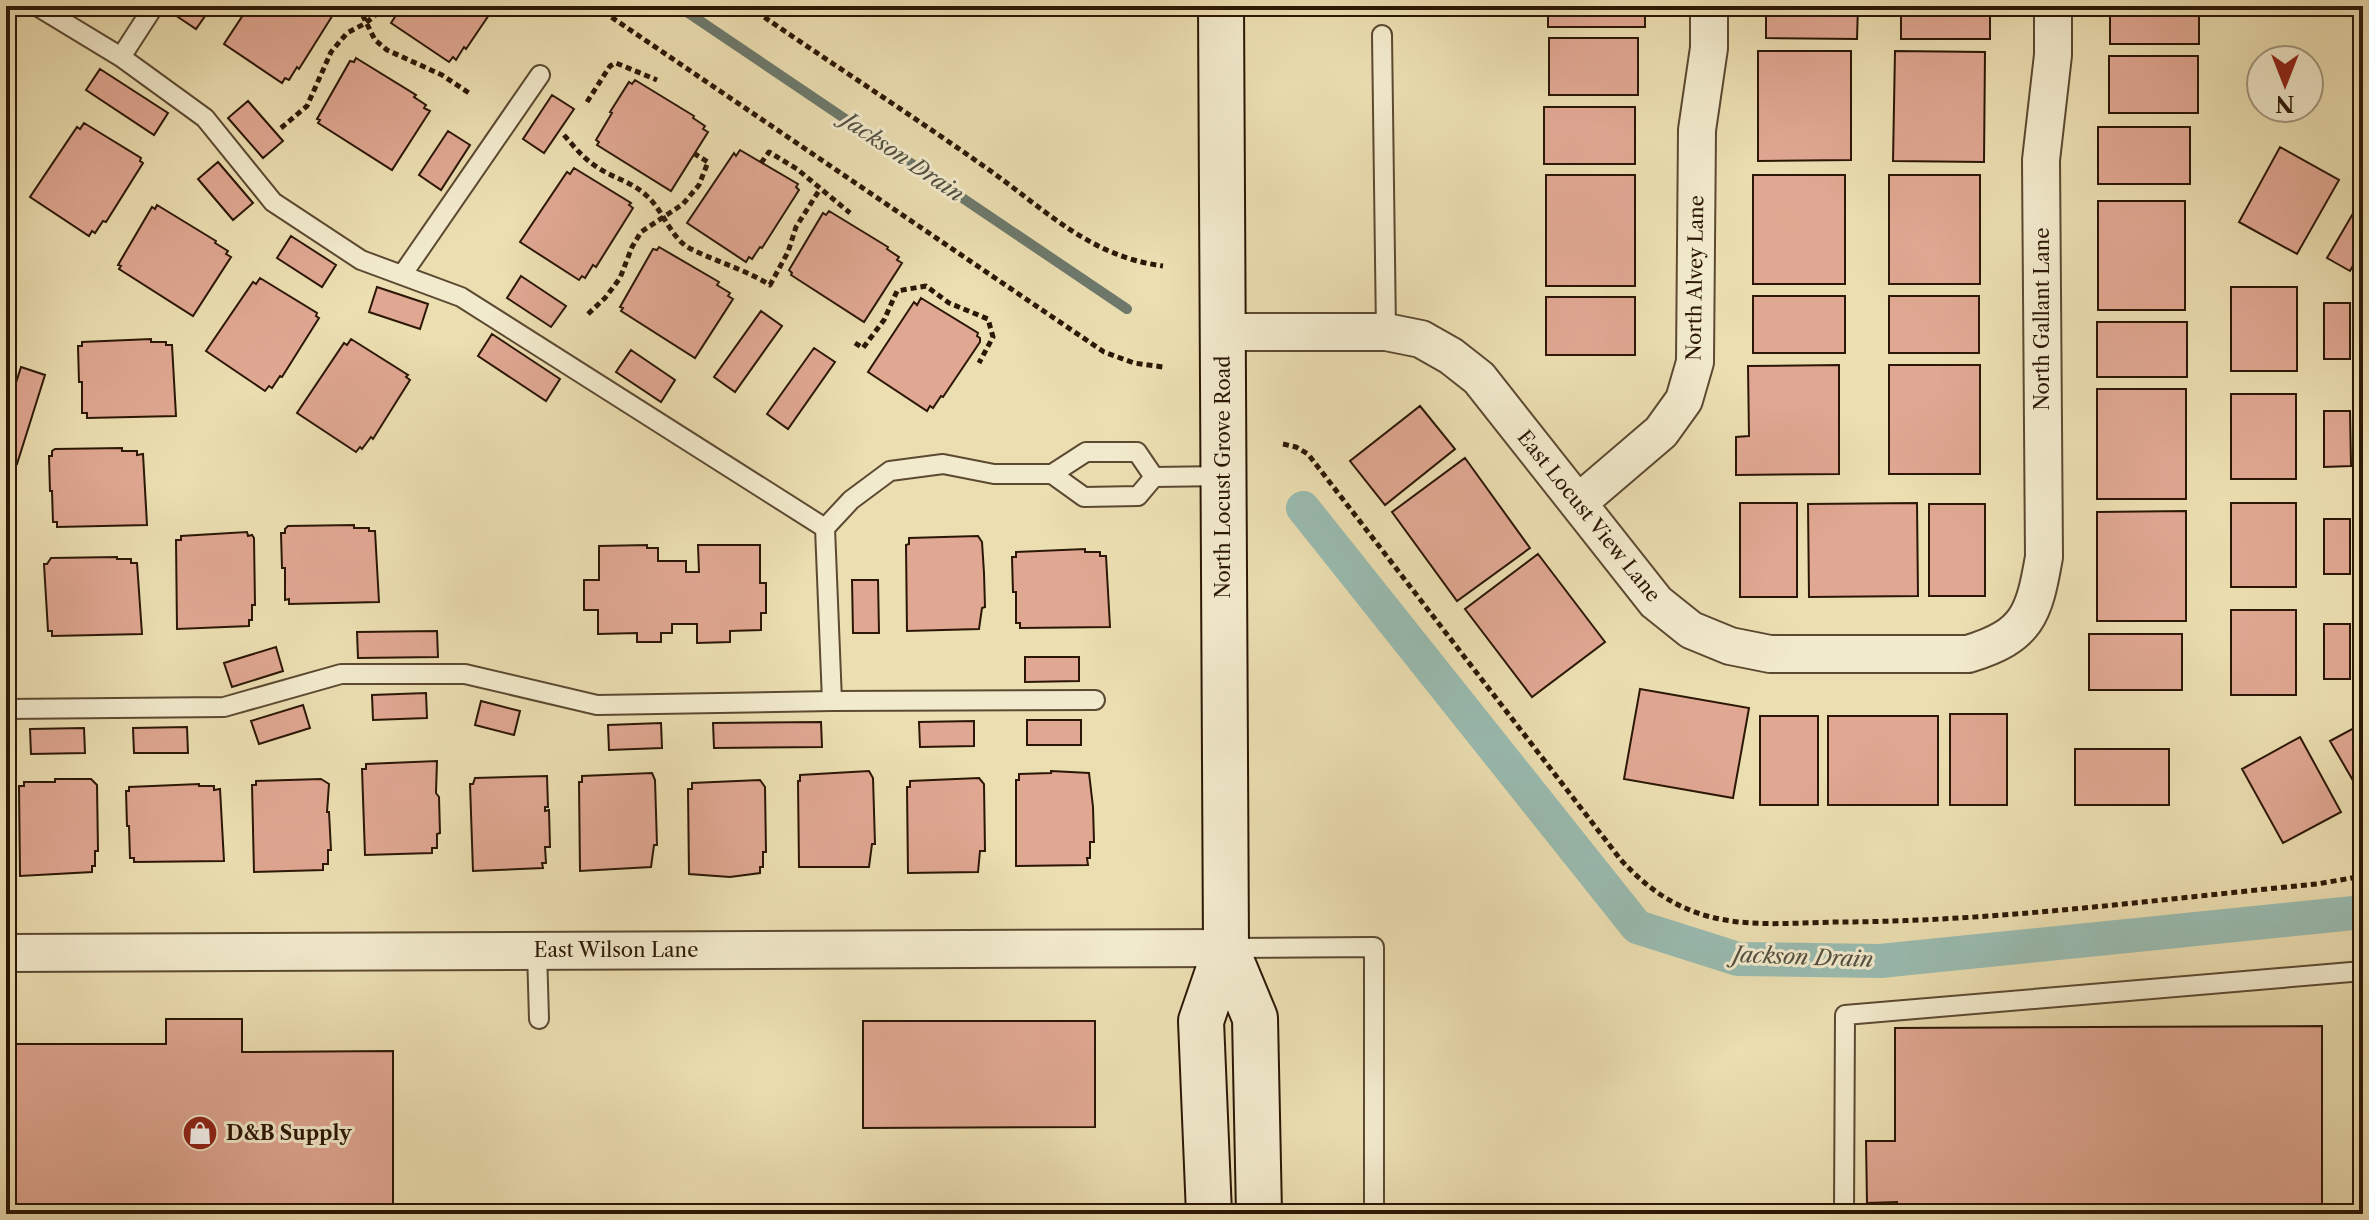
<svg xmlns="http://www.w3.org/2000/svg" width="2369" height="1220" viewBox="0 0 2369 1220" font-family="'Libre Caslon Text',serif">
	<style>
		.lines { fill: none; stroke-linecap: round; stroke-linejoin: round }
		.stream { stroke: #6d796c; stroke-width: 10 }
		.canal { stroke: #99bbb0; stroke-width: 34 }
		.building { fill: #e0a792; stroke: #2c1706; stroke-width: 2 }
		.service-casing { stroke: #5c4931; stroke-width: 22 }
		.minor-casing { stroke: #5c4931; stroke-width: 40 }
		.secondary-casing { stroke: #2c1706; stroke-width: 48 }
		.path { stroke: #2c1706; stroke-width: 5; stroke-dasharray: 6 4; stroke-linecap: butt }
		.service { stroke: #f2eacc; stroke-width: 18 }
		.minor { stroke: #f2eacc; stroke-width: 36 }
		.secondary { stroke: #f2eacc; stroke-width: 44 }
		.labels { text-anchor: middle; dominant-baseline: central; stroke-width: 6; stroke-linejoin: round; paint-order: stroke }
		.street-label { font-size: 20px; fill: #2c1706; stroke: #f2eacc }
		.poi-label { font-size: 20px; font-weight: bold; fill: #2c1706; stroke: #f2eacc; text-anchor: start }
		.water-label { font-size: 22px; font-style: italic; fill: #525042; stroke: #f2eacc }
	</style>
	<rect width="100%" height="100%" fill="#ebdeb1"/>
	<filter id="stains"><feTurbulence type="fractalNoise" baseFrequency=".0025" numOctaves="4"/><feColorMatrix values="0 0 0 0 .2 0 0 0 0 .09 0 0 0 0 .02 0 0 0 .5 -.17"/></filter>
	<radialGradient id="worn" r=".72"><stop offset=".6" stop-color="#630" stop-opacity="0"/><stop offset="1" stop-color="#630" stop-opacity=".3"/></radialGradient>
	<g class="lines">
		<path class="stream" d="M678 6 1127 309"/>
		<path class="canal" d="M1303 508 1637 927 1738 959 1880 961 2363 912"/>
	</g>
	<path class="building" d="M181 6H212L196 29 175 15Z
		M249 6H334L336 10 299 69 297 67 289 80 285 78 282 83 224 44Z
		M402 6H495L466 49 464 47 456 60 453 57 449 62 391 23Z
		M1548 6H1645V27H1548Z
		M1766 6H1858L1857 39 1766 38Z
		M1901 6H1990V39H1901Z
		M2110 6H2199V44H2110Z
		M1549 38H1638V95H1549Z
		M1758 51H1851V160L1758 161Z
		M1895 51 1985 52 1984 162 1893 161Z
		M2109 56H2198V113H2109Z
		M356 58 416 95 414 97 426 105 424 108 430 111 392 170 318 123 320 120 317 119 350 61 354 62Z
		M100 69 168 113 154 135 86 90Z
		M635 80 694 116 693 118 705 126 703 129 708 132 671 191 597 145 599 142 596 140 612 113 610 112 629 82 632 84Z
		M552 95 574 109 544 153 523 139Z
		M248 101 283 141 263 158 228 118Z
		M1544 107H1635V164H1544Z
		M84 123 141 158 140 161 143 163 106 222 103 221 95 233 92 231 89 236 30 197 77 127 80 129Z
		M2098 127H2190V184H2098Z
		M448 131 470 145 441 190 419 175Z
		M2280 147 2339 180 2297 254 2239 222Z
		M740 150 798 184 796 187 799 190 762 248 760 247 752 259 749 257 746 262 687 223 734 153 736 156Z
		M218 162 253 203 233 220 198 179Z
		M574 168 631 203 629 205 633 208 596 267 593 265 585 278 582 276 579 280 520 242 567 172 570 174Z
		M1546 175H1635V286H1546Z
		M1753 175H1845V284H1753Z
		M1889 175H1980V284H1889Z
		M2098 201H2185V310H2098Z
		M157 205 216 241 215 243 228 251 226 254 231 257 193 316 119 269 121 266 118 265 152 207 155 209Z
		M2355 210 2363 214V248L2350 271 2327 258Z
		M829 211 888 247 887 249 899 257 897 260 902 263 864 322 791 275 792 273 789 270 823 213 826 215Z
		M291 236 336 265 322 287 277 258Z
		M659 247 719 282 717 285 730 293 728 296 733 299 695 358 621 311 623 308 620 307 653 249 657 250Z
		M521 276 566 306 551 327 507 298Z
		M260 278 317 313 316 316 319 318 282 377 280 376 272 388 269 386 265 391 206 351 253 282 256 284Z
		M377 287 428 304 420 329 369 312Z
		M2231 287H2297V371H2231Z
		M1753 296H1845V353H1753Z
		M1889 296H1979V353H1889Z
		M1546 297H1635V355H1546Z
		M921 298 978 333 977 336 980 338V342L943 397 941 396 933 408 930 406 927 411 868 372 914 302 917 305Z
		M2324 303H2350V359H2324Z
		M761 311 782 326 735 392 714 377Z
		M2097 322H2187V377H2097Z
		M492 334 560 379 546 401 478 356Z
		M151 339V342H166V345H172L176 416 87 418V413H82V382H79L78 346H82V342Z
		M351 339 408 375 406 377 410 380 373 439 371 437 362 449 360 447 356 452 297 413 344 343 347 345Z
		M814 348 835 362 788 429 767 414Z
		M631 350 675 380 661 402 616 372Z
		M1839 365V474L1736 475V437L1749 436 1748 366Z
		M1889 365H1980V474H1889Z
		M21 367 45 375 17 464 6 461V414Z
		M2097 389H2186V499H2097Z
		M2231 394H2296V479H2231Z
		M1420 406 1455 449 1385 505 1350 461Z
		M2324 411H2350L2351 466 2324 467Z
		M122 448V451H137V455L143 454 147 525 57 527V522H53L52 491H50L49 456H52V451L55 449Z
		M1465 458 1530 548 1457 601 1392 512Z
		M1740 503H1797V597H1740Z
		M1917 503 1918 596 1809 597 1808 504Z
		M2231 503H2296V587H2231Z
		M1929 504H1985V596H1929Z
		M2186 511V621H2097V512Z
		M2324 519H2350V574H2324Z
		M354 525V528H369V531H375L379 602 289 604V599L285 600V568H282L281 533H285V529L288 526Z
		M247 532 248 536 252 535 254 538 255 605H252V620H249V626L177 629 176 540H181V536Z
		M978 536 982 542 984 573 985 607 982 608 979 629 907 631 906 545 909 544V538Z
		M647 545V548H658V561H686V572H699L698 545H760V583H766V613H761V630L730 631V642L697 643V624H672V633H661V642H637V633L598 634V610H584V580H599V546Z
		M1085 549V552H1100V556H1106L1110 627 1020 628V623H1016V592H1013L1012 557H1016V552Z
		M1538 554 1605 642 1532 697 1465 609Z
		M117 557V559H131V563H137L142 634 52 636V631H48L44 564H47L51 558Z
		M852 580H878L879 633H853Z
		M2231 610H2296V695H2231Z
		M2324 624H2350V679H2324Z
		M437 631 438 657 358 658 357 632Z
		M2089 634H2182V690H2089Z
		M276 647 283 671 232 687 224 663Z
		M1025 657H1079V681L1025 682Z
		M1640 689 1749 708 1733 798 1624 779Z
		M426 693 427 718 373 720 372 695Z
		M481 701 520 711 514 735 475 725Z
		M303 705 310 728 259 744 251 721Z
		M1950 714H2007V805H1950Z
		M1760 716H1818V805H1760Z
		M1828 716H1938V805H1828Z
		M1027 720H1081V745H1027Z
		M974 721V746L920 747 919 722Z
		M821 722 822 747 714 748 713 723Z
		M661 723 662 748 609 750 608 725Z
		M187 727 188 753H134L133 728Z
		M84 728 85 753 31 754 30 729Z
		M2354 728 2363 745V786L2358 789 2330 741Z
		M2300 737 2341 812 2283 843 2242 769Z
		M2075 749H2169V805H2075Z
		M437 761 436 793 439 797 440 833 437 834V848H432V853L365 855 362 769H366V764Z
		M869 771 873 778 875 844H872L869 867H799L798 781H800V775Z
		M1051 771 1089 773 1093 807 1094 842H1090V858H1087L1088 865 1016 866V780H1019V774L1051 773Z
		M652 773 655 780 657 845H654L651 867 580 871 579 782H582V776Z
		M547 776 548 807H545V811L549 810 550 847H545L546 863H542L543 868 473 871 470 784H473L475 778Z
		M979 778 984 784 985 851H980L978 872 908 873 907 787H910V781Z
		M55 779H91L97 785 98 851H95V866H92V872L20 876 19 786H24V782H55Z
		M321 779 329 784 327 812H329L331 850H328V864H323V870L254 872 252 785H256V781Z
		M760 780 765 787 766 852H763V867H760V873L730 877 689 874 688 789H692V783Z
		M199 784V786H214V790L220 789 224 861 134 862V858H130L129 826H127L126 791H129V787Z
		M166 1019H242V1052L393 1051V1214H6V1044H166Z
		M863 1021H1095V1127L863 1128Z
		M2322 1026V1214H1897V1202L1867 1203 1866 1141H1895V1028Z"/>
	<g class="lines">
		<defs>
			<path id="service" d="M37 6 121 57 205 118 273 202 361 260 461 297 825 528
				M1382 35 1386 332
				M121 57 154 6
				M402 275 540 75
				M1154 477 1223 476
				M832 701 825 528 851 500 890 471 943 464 994 474H1052L1086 452H1137L1154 477 1138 496 1084 497 1052 474
				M6 709 224 707 341 674H465L597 705 832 701 1095 700
				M1226 948 1374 947V1214
				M537 951 539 1019
				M1844 1214 1845 1015 2363 971"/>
			<path id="minor" d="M1223 332H1386L1421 339 1451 356 1479 378 1656 602 1691 630 1730 646 1770 654H1968C2028 636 2034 614 2044 557L2041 160 2053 55V6
				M1578 503 1661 432 1684 400 1695 362 1697 130 1709 48V6
				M6 953 1226 948"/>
			<path id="secondary" d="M1226 948 1255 1018 1259 1214
				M1209 1214 1201 1021 1226 948 1221 6"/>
		</defs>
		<use href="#service" class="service-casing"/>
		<use href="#minor" class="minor-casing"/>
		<use href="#secondary" class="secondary-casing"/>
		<path class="path" d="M358 6 375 40 387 50 442 75 469 93
			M595 6 1104 352 1134 363 1163 367
			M748 6C826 60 907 112 985 167 1045 209 1088 256 1163 266
			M587 102 610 66 616 63 657 80
			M281 128 307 106 331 52 347 33 366 23 386 6
			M564 135C575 148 585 160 600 169 616 179 634 183 648 197 664 212 671 239 691 249 717 262 744 269 770 285L788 252 796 227 820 189
			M761 163 769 152 797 169 850 213
			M588 314 605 298 620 278 632 247 641 232 683 204 699 185 708 162 695 154
			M855 343 863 348 884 320 897 291 926 286 949 303 988 319 993 337 979 363
			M1283 444 1296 447 1308 454 1621 860C1647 888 1673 907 1711 917 1754 928 1801 922 1844 922 2002 921 2160 899 2317 884L2363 876"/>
		<use href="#service" class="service"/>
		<use href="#minor" class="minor"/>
		<use href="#secondary" class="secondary"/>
	</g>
	<defs>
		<symbol id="shop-disc" viewBox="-11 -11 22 22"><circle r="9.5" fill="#8f2418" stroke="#f2eacc"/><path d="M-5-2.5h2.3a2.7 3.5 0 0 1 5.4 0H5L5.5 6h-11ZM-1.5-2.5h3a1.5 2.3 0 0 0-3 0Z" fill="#fff"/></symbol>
	</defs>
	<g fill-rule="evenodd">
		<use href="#shop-disc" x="180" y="1113" width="40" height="40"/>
	</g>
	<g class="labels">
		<g class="street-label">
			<text transform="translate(1695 278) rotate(-89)">North Alvey Lane</text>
			<text transform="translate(2042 319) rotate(-90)">North Gallant Lane</text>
			<text transform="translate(1223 477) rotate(-90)">North Locust Grove Road</text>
			<text transform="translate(1589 516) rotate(51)">East Locust View Lane</text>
			<text x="616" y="950">East Wilson Lane</text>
		</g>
		<g class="poi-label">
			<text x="226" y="1133">D&amp;B Supply</text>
		</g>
		<g class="water-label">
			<text transform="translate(903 157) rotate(34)">Jackson Drain</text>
			<text transform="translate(1803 957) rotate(2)">Jackson Drain</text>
		</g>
	</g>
	<rect width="2369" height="1220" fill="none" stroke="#ebdeb1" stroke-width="32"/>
	<rect x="8" y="8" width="2353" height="1204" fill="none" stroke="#2c1706" stroke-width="4"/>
	<rect x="16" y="16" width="2337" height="1188" fill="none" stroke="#2c1706" stroke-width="2"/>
	<g transform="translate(2285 84) rotate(180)"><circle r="38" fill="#f2eacc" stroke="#a3967d" stroke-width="2"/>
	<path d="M0-6L14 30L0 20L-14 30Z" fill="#8f2418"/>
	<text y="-12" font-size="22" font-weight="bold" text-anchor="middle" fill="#2c1706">N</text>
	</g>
	<rect width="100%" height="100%" filter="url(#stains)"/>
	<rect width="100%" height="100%" fill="url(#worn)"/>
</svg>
